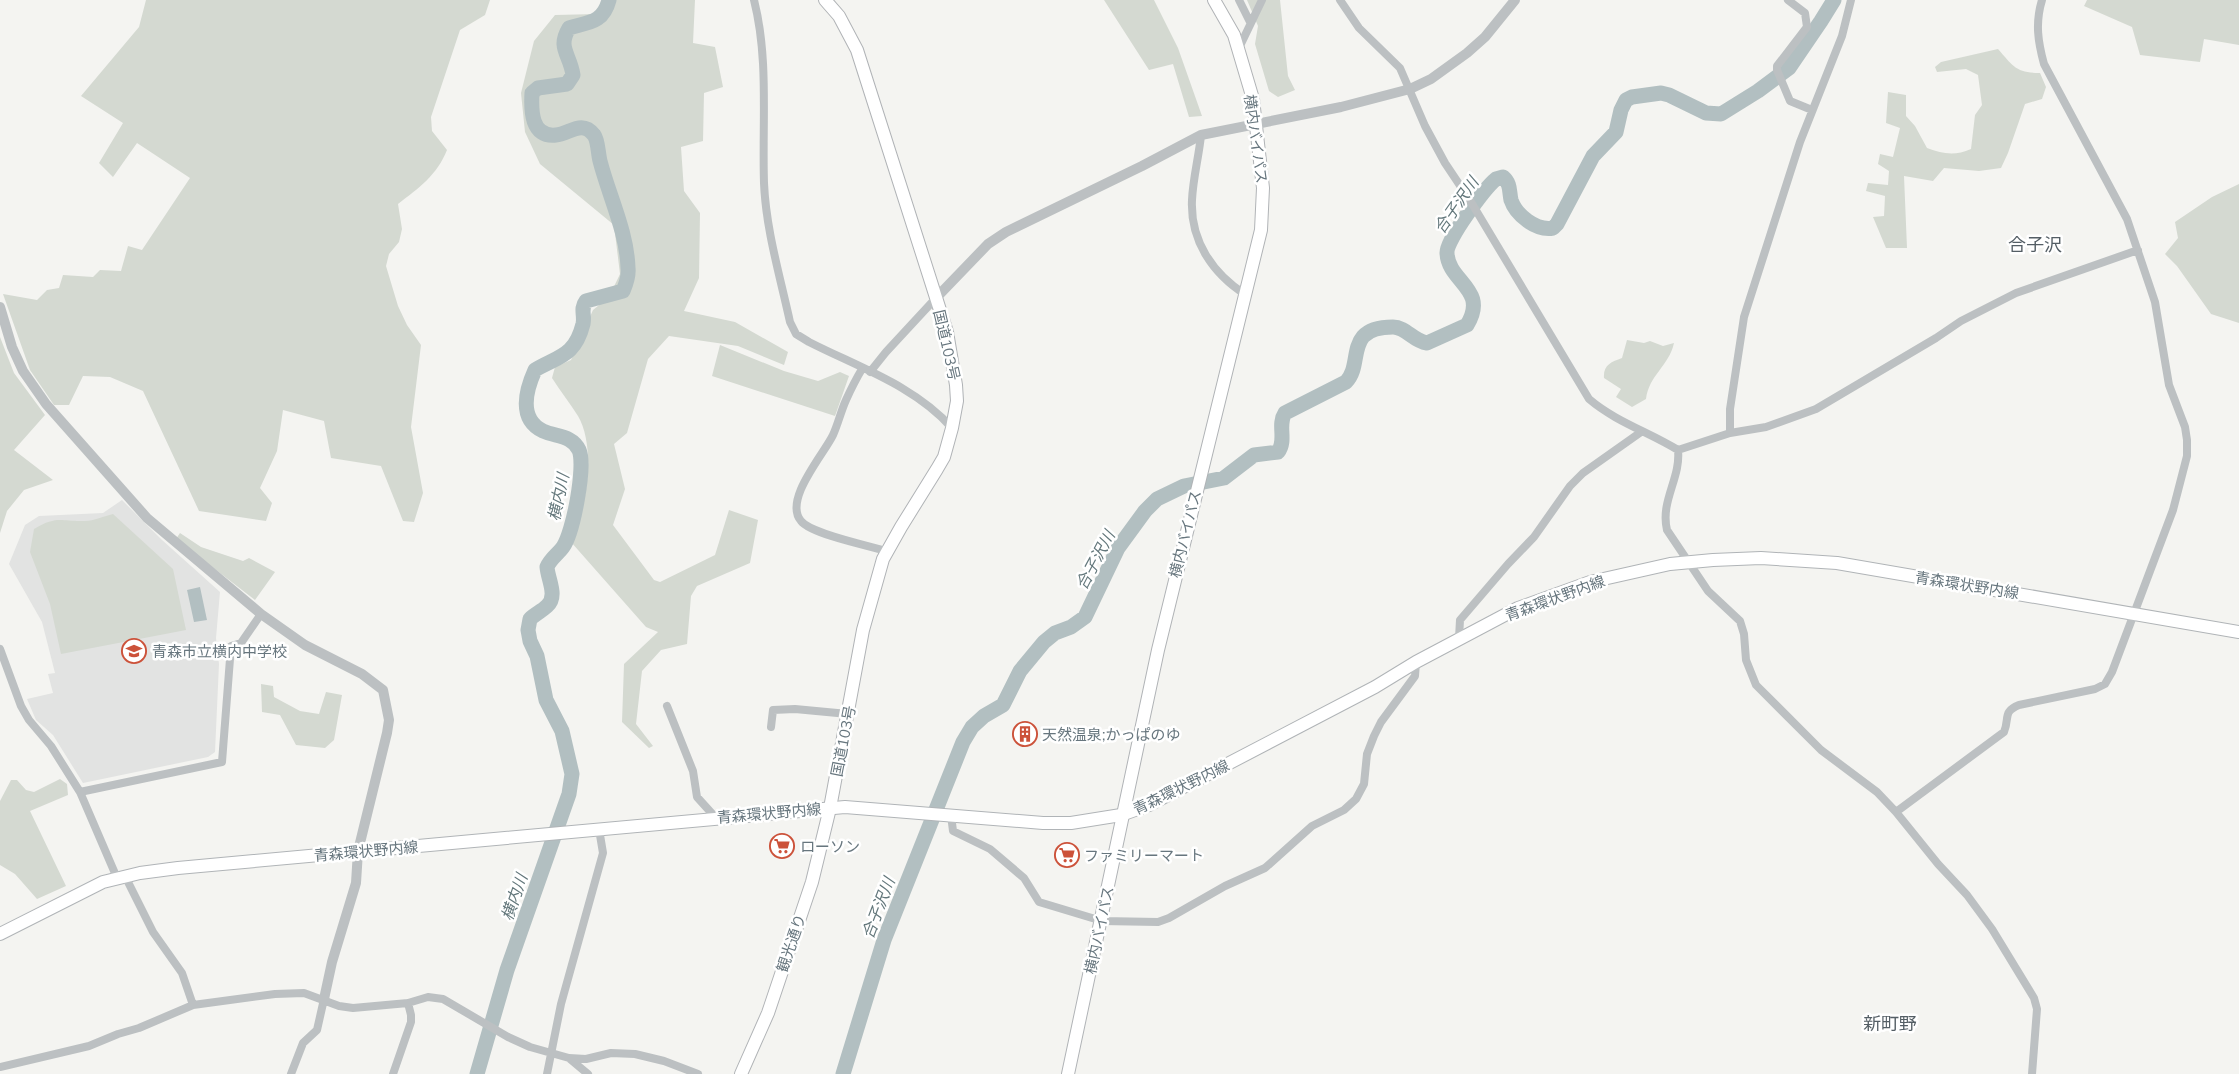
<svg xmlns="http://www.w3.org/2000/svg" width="2239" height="1074" viewBox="0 0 2239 1074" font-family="Mulish,'Noto Sans JP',sans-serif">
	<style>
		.built { fill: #e2e3e2 }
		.green { fill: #d4d9d1 }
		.water { fill: #b2bfc1 }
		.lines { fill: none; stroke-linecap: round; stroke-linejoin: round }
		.river { stroke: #b2bfc1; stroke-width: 15 }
		.primary-casing { stroke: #b0b4b7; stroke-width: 14 }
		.trunk-casing { stroke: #b0b3b6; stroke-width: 14 }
		.minor { stroke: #bcc0c2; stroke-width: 8 }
		.tertiary { stroke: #bcc0c2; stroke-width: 10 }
		.primary { stroke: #fff; stroke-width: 12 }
		.trunk { stroke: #fff; stroke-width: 12 }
		.labels { text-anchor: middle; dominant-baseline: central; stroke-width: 5; stroke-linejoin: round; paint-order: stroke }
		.street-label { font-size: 15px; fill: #67767e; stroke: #fff }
		.poi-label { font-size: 15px; fill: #67767e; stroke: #fff; text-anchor: start }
		.water-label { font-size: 16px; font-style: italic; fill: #63777b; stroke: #fff }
		.quarter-label { font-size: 18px; fill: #545e65; stroke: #fff }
	</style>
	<rect width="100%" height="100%" fill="#f4f4f1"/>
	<path class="built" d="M122 500 162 540 220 592 216 638 219 664 215 752 208 757 83 783 53 735 36 720 27 699 53 693 48 674 55 673 42 622 9 564 25 525 39 516 103 513Z"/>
	<path class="green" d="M146 0H490L485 15 460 30 431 117 432 131 447 150C437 175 419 188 398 204L402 229 399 242 389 254 386 266 398 306 407 325 421 345 411 427 423 493 414 522 403 521 381 466 331 458 324 421 283 410 277 451 260 488 272 503 266 521 199 511 143 391 110 377 83 376 69 405H54L30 370 3 294 37 300 47 290 59 288 63 275 93 277 100 270 121 271 128 246 142 250 190 178 137 143 113 177 99 163 123 123 81 96 139 27Z
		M613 0H695L693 43 715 47 723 87 704 93 703 141 681 147 684 191 700 213 699 278 684 311 735 322 788 352 784 365 738 346 669 336 648 359 627 433 614 444 625 489 613 525 654 580 660 582 715 555 729 510 758 520 750 563 697 586 691 596 687 644 661 650 642 671 636 724 653 746 649 748 622 722 624 664 658 632 646 627 571 542C586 510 597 449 578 416 570 403 560 391 552 378L555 367 571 360 593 310 609 297 620 274 614 225 540 164 525 132 521 93 534 41 555 15 597 14Z
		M1104 0H1154L1178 48 1202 116 1189 117 1173 64 1149 70Z
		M1247 0H1280L1288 76 1295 90 1278 97 1269 91 1255 44 1258 26Z
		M2087 0H2239V45L2204 39 2200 62 2140 55 2132 27 2084 6Z
		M1998 49C2013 66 2016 73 2040 73L2046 87 2042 99 2025 104 2008 153 2001 168 1979 171 1944 168 1933 181 1904 176 1907 248H1886L1873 217 1884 216 1885 196 1866 191 1868 183 1888 185 1889 171 1878 164 1880 154 1893 157 1900 128 1886 123 1888 92 1906 95V116L1915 126 1927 148C1943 154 1955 156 1971 149L1975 115 1982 105 1978 75 1966 69 1937 72 1935 67 1941 62Z
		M2239 184V323L2211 314 2177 266 2165 254 2178 238 2175 222 2212 197Z
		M0 337 14 373 45 415 14 450 53 480 24 490 7 511 0 533Z
		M1627 340 1644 343 1650 341 1663 346 1674 343C1669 366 1649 375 1646 399L1632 407 1616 397 1621 389 1604 378C1603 365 1611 362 1622 358Z
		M720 345 784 371 818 381 840 372 849 376 835 416 712 376Z
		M113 514 173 569 186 630 61 654 50 604 30 552 34 529C58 515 61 522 85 521 94 521 104 516 113 514Z
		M180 533 201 547 243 561 249 558 275 572 255 600 176 539Z
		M261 684 273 686 274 697 300 711 319 714 326 692 342 695 334 740 325 748 296 745 280 715 262 712Z
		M60 779 67 784 68 795 30 811 66 886 37 899 15 874 0 865V801L11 780H17L26 790 34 792Z"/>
	<path class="water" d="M200 587 207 620 194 622 187 590Z"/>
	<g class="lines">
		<path class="river" d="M477 1074 507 970 569 794 572 774 562 731 546 700 537 656 530 641 528 630 530 619C535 614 542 611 547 606 558 596 548 580 547 567 550 559 558 554 563 547 573 533 586 466 579 450 572 435 556 437 543 431 518 419 526 390 535 370 559 356 575 356 583 324 585 315 580 309 586 301L623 291C626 284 629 276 628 268 627 232 609 196 600 161 598 153 598 140 594 135 582 119 569 134 556 135 531 138 531 110 532 93L538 88 567 84 573 75C570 54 557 48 569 28 589 22 603 23 609 0
			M843 1074 884 940 963 742 972 727 984 716 1003 705 1020 671 1044 642 1055 633 1071 627 1085 617 1118 548 1145 511 1157 499 1184 486 1224 478 1254 455 1278 452C1287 440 1277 425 1285 413L1346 382C1364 364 1343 327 1393 327 1406 327 1413 341 1427 343L1467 325C1489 289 1448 282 1447 253 1446 240 1485 188 1496 179L1503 177C1511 184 1509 191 1511 200 1516 215 1536 231 1553 228L1557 224 1593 156 1616 132 1621 110 1626 100 1632 97 1661 93 1669 95 1706 113 1721 114 1758 91 1789 68 1821 21 1834 0"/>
		<defs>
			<path id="primary" d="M0 934 103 882 140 873 178 868 845 807 1043 823H1071L1121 815 1149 805 1375 687 1416 662 1518 608 1590 582 1670 564 1713 560 1761 558 1837 563 2239 632"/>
			<path id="trunk" d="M741 1074 768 1013 812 882 830 808 863 630 883 559 901 527 937 469 944 457 952 428 957 401 956 385 947 332 857 50 839 16 825 0
				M1068 1074 1158 650 1261 230 1263 188 1253 99 1234 35 1214 0"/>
		</defs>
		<use href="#primary" class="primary-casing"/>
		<use href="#trunk" class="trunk-casing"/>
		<path class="minor" d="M754 0C769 59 762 122 764 183 766 230 780 276 790 322L796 334 809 342C858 367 915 386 952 428
			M1239 0 1250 22
			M1340 0 1359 28 1400 68 1425 126 1445 163 1471 202 1589 399C1616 422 1649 432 1678 450L1730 433 1766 427 1816 409 1936 338 1961 321 2016 293 2138 250
			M1788 0 1805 13 1807 27 1777 66V70L1790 101 1812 110
			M1238 50 1262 0
			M1201 135C1199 156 1193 178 1192 200 1190 241 1213 274 1246 295
			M862 369C856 379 851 389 846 400 841 411 838 424 833 435 824 454 783 500 801 521 811 534 869 546 887 551
			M870 372 886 352 936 298
			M1730 433V409L1744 317 1800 142 1842 36 1851 0
			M1678 450C1681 478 1660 501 1667 530L1708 591 1740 621 1744 634 1746 660 1756 685 1821 750 1877 792 1896 812 1938 864 1967 895 1992 929 2034 998 2037 1009 2032 1074
			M1459 638 1460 620 1508 564 1534 537 1570 486 1583 473 1641 432
			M0 649 21 706 29 720 51 746 80 792 117 878
			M667 706 693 771 697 797 716 818
			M771 727 773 710 795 709 848 714
			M80 792 222 762 231 646 241 643 261 614
			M1896 812 2004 732C2010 718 2002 712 2019 705L2095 689 2105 684 2112 672 2173 510 2187 456V440L2185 427 2169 385 2155 302 2127 219 2044 64C2038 42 2035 23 2042 0
			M951 815 953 831 990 849 1024 878 1039 902 1102 921 1158 922 1169 918 1225 886 1265 868 1312 826 1344 810 1356 799 1364 784 1367 754 1374 736 1381 722 1415 676 1416 662
			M125 876 153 932 182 973 193 1005
			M570 1059 588 1074
			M0 1067 89 1046 118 1034 139 1028 193 1005 275 994 304 993 339 1006 353 1008 408 1003 428 997 443 999 508 1037 530 1047 569 1058 586 1059 611 1053 635 1054 664 1061 698 1074
			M291 1074 303 1043 317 1030 324 999
			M393 1074 411 1022V1015L408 1003
			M547 1074 561 1004 603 853 599 829"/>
		<path class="tertiary" d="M936 298 988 244 1006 232 1142 166 1201 135 1341 107 1410 89 1431 79 1467 53 1485 37 1515 0
			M0 307 12 347 23 371 46 404 147 518 261 614 305 645 362 674 383 690 389 720 387 733 358 851 356 883 332 962 324 999"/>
		<use href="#primary" class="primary"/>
		<use href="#trunk" class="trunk"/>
	</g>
	<defs>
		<symbol id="school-ring" viewBox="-11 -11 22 22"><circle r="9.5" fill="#fff" stroke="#cc523a" stroke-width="1.5"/><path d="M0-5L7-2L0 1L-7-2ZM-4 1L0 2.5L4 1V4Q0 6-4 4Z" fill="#cc523a"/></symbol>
		<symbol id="building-ring" viewBox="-11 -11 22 22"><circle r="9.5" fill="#fff" stroke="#cc523a" stroke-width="1.5"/><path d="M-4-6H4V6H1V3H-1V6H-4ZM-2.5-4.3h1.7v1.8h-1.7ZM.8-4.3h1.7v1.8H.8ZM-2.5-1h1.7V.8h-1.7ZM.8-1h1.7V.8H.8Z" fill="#cc523a"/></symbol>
		<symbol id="supermarket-ring" viewBox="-11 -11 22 22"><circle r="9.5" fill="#fff" stroke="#cc523a" stroke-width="1.5"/><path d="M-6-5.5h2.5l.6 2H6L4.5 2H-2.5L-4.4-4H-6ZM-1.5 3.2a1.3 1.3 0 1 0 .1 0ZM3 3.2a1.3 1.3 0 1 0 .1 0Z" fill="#cc523a"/></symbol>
	</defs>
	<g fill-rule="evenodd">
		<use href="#school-ring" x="120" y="637" width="28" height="28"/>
		<use href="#building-ring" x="1011" y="720" width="28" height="28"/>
		<use href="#supermarket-ring" x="768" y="832" width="28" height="28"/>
		<use href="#supermarket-ring" x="1053" y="841" width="28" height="28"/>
	</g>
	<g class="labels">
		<g class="street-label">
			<text transform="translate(1256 139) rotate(82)">横内バイパス</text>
			<text transform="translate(947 345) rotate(77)">国道103号</text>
			<text transform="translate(1185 534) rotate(-76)">横内バイパス</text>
			<text transform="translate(1967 585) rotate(9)">青森環状野内線</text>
			<text transform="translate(1555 598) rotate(-20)">青森環状野内線</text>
			<text transform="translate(843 741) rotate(-79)">国道103号</text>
			<text transform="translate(1181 787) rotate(-26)">青森環状野内線</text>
			<text transform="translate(769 813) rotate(-5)">青森環状野内線</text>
			<text transform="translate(366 851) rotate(-5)">青森環状野内線</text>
			<text transform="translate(1099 930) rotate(-78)">横内バイパス</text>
			<text transform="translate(791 943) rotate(-71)">観光通り</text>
		</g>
		<g class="poi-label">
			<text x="152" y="651">青森市立横内中学校</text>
			<text x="1042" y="734">天然温泉;かっぱのゆ</text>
			<text x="800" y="846">ローソン</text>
			<text x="1084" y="855">ファミリーマート</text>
		</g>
		<g class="water-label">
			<text transform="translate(1456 205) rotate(-55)">合子沢川</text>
			<text transform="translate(558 497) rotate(-78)">横内川</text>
			<text transform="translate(1095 560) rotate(-62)">合子沢川</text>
			<text transform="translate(514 897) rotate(-71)">横内川</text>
			<text transform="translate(878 908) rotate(-69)">合子沢川</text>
		</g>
		<g class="quarter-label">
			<text x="2035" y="244">合子沢</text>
			<text x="1890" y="1023">新町野</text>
		</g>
	</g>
</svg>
